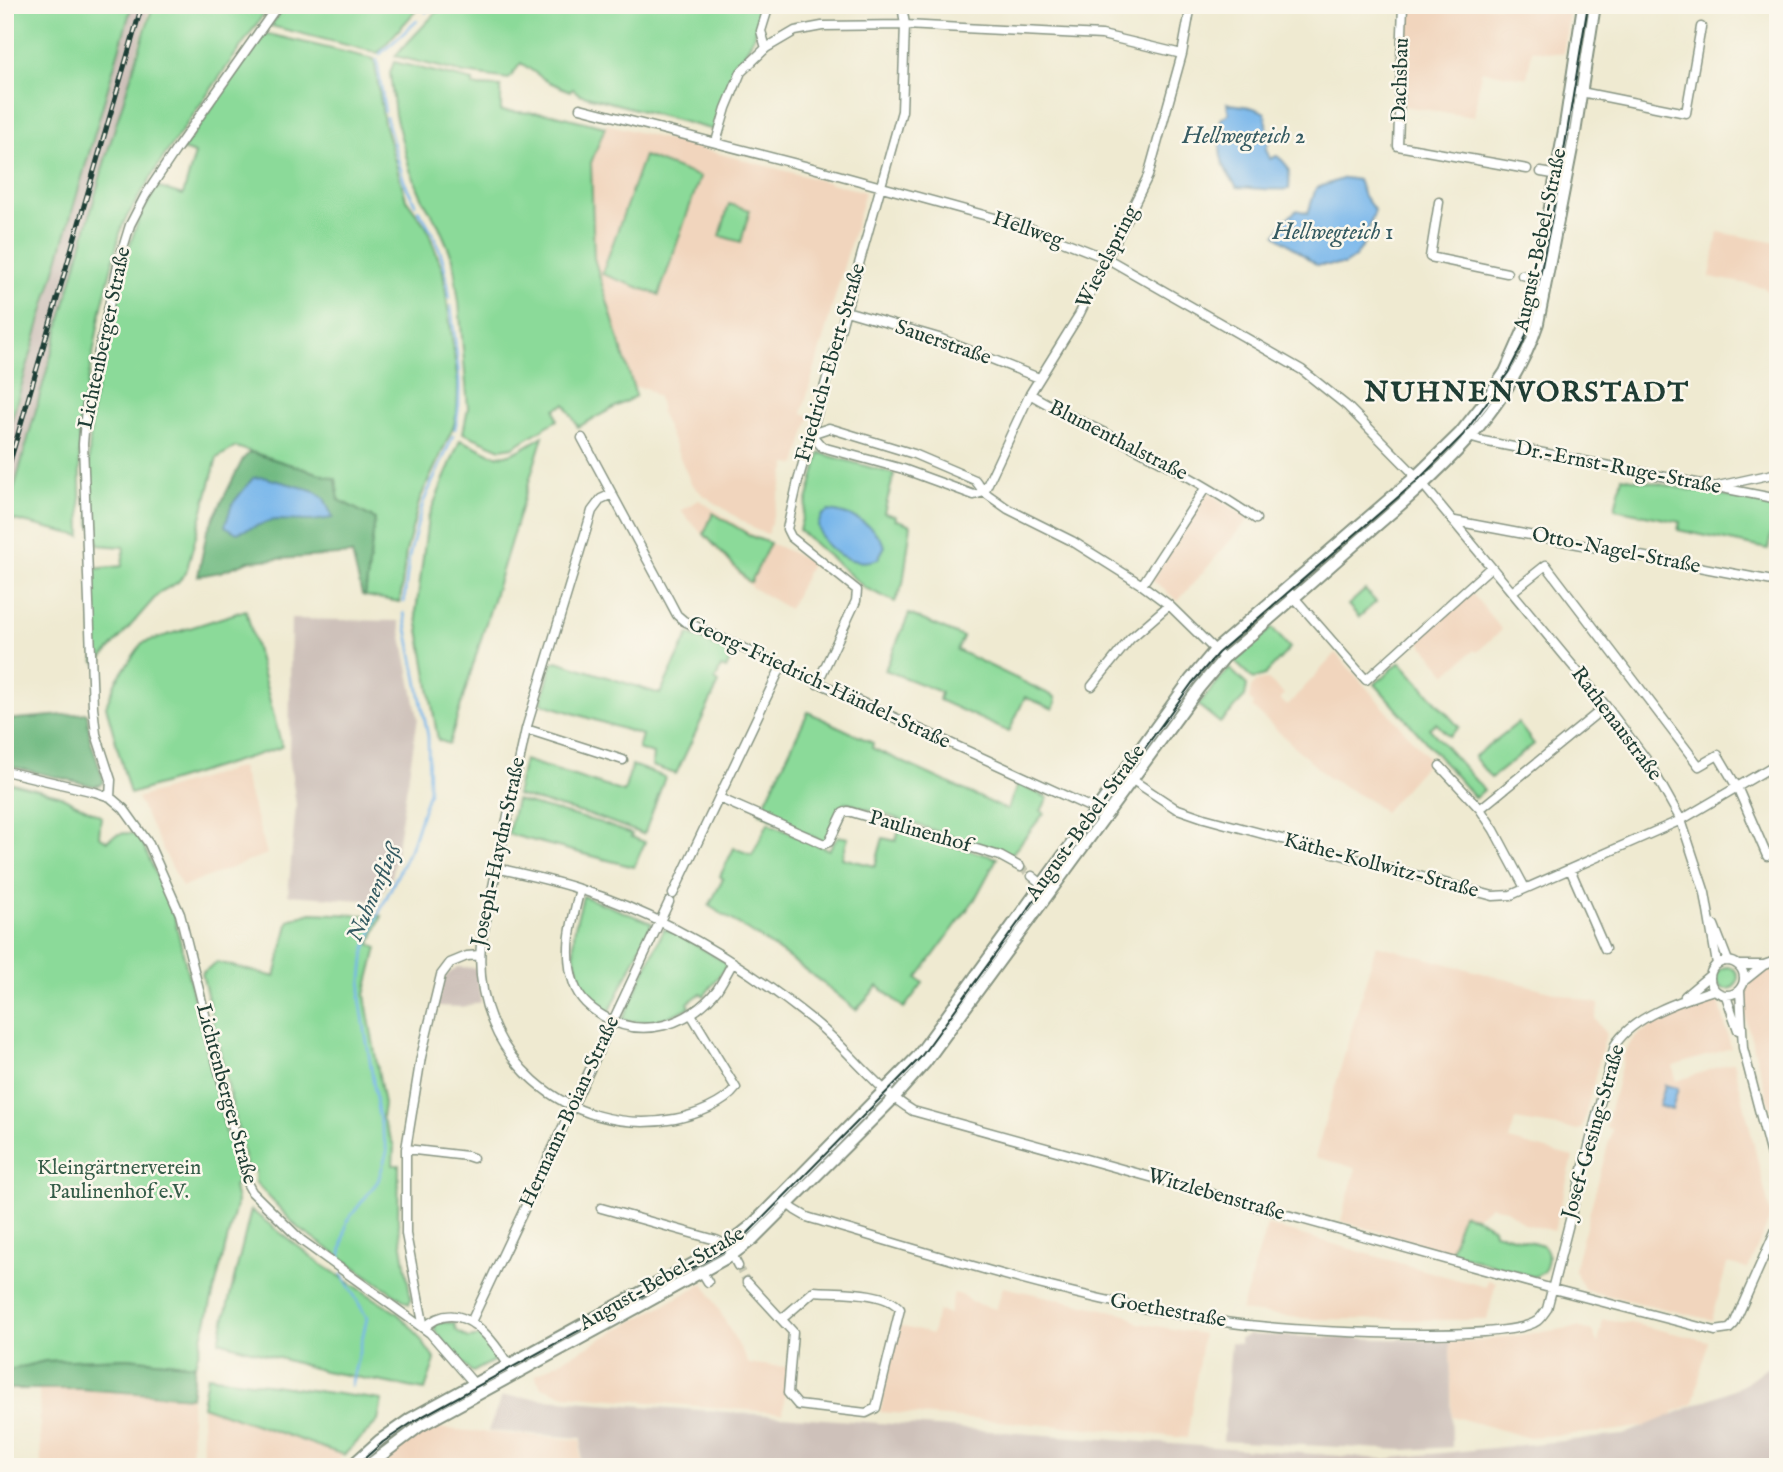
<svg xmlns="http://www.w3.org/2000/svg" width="1783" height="1472" viewBox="0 0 1783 1472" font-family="'IM FELL English',serif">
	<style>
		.built { fill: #f1d5bd }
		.industrial { fill: #cec1ba }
		.green { fill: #8bda99; stroke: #558c66; stroke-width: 2 }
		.forest { fill: #70ba81; stroke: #487c5a; stroke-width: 2 }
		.water { fill: #77b6eb; stroke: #4b7a90; stroke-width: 2 }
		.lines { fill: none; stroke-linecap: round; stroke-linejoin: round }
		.stream { stroke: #77b6eb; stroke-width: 2.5 }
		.street-tunnel { stroke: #c5c7b2; stroke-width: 8; stroke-dasharray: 8 4; stroke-linecap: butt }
		.street-casing { stroke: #879482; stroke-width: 11 }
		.secondary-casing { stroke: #879482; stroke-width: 14 }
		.street { stroke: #fff; stroke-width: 8 }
		.secondary { stroke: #fff; stroke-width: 10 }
		.tram { stroke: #1f3d34; stroke-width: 2 }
		.rail-casing { stroke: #1f3d34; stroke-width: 5 }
		.rail { stroke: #fbf7ec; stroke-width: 2.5; stroke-dasharray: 8; stroke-linecap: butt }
		.labels { text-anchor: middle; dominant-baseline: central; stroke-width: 5; stroke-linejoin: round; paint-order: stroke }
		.street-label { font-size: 21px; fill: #1f3d34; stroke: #fbf7ec }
		.park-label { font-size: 21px; fill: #355c48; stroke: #fbf7ec }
		.water-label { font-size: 23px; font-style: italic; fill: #355b62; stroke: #fbf7ec }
		.district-label { font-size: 28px; font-weight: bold; letter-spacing: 2px; fill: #1f3d34; stroke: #fbf7ec }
	</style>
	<rect width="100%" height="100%" fill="#fbf7ec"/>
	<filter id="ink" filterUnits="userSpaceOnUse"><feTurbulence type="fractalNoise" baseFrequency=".0143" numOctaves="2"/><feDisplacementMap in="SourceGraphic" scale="14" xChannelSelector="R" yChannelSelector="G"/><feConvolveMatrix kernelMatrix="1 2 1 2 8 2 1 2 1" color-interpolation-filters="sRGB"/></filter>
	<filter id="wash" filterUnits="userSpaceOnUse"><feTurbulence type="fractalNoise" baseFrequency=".00686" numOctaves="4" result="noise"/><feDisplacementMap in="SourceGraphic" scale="28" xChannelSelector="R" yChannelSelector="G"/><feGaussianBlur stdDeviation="1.57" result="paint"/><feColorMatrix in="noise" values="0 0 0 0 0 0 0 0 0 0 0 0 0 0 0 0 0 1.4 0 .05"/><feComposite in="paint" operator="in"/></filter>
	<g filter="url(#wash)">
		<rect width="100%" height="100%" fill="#efead1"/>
		<path class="built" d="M1570 5 1563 54 1532 50 1527 78 1481 71 1474 117 1403 106 1407 6Z
			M607 124 865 192 802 413 810 416 796 465 787 464 768 534 756 530 702 494 691 483 662 416 658 397 646 388 633 387 594 258 591 163Z
			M1718 232 1778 243V301L1763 287 1710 277Z
			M1208 492 1249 519 1178 601 1152 580Z
			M699 500 753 535 812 562 789 609 751 587 681 511Z
			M1471 592 1502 630 1477 652 1474 650 1447 674 1418 640Z
			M1336 653 1430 760 1384 812 1370 801 1327 777 1252 707 1254 704 1249 699 1251 688 1256 682 1267 679 1284 694 1280 699 1287 706Z
			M241 767 267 854 182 887 137 798Z
			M1376 945 1599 1004 1595 1019 1606 1034 1582 1128 1578 1130 1515 1120 1509 1140 1573 1157 1554 1231 1525 1224 1505 1209 1491 1206 1475 1217 1462 1214 1450 1252 1341 1221 1356 1168 1315 1157Z
			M1778 966V1108L1770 1107 1742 1005 1751 981 1769 968Z
			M1706 999 1719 1001 1731 1048 1673 1066 1676 1081 1734 1062 1771 1216 1748 1269 1727 1264 1712 1320 1585 1290 1574 1270 1612 1130 1606 1127 1624 1054 1634 1037 1678 1010Z
			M1267 1225 1455 1279 1486 1287 1488 1280 1496 1282 1487 1320 1311 1319 1241 1311Z
			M704 1283 749 1364 787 1367 783 1413 565 1395 541 1387 535 1375Z
			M1003 1287 1126 1314 1138 1323 1203 1334 1187 1438 1114 1430 880 1412 899 1326 932 1334 938 1311 949 1314 954 1293 965 1296 970 1302 996 1309Z
			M1603 1320 1630 1323 1708 1341 1693 1404 1673 1412 1674 1422 1603 1432 1526 1437 1452 1416 1450 1341H1478L1577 1327 1592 1331 1598 1344Z
			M39 1389H80L191 1397 192 1467H41Z
			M202 1406 344 1455 331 1467H203Z
			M432 1428 581 1440 579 1467H379L405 1444Z"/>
		<path class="industrial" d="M132 5H150L5 522V443Z
			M291 619 399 621 418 718 392 877 376 901 288 895 296 805 289 755Z
			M457 967 476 968 481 1002 462 1007 437 1006 445 977Z
			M1248 1335 1450 1341 1452 1447 1403 1450 1223 1441 1231 1343 1240 1344V1339Z
			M1778 1358V1467H580L582 1438 488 1431 502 1396 1383 1459 1623 1435 1743 1385Z"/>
		<path class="green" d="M5 5H132L5 443Z
			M153 5H270L163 158 125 220 120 233 101 311 79 430 81 536 6 518 105 160Z
			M285 5H421L378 53 271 26Z
			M443 5H764L754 36 728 85 714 130 579 94 573 89 570 91 547 81 521 63 509 79 464 73 395 56Z
			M264 33 374 59 384 123 406 199 427 228 443 271 458 383 457 413 453 428 420 499 406 552 400 602 365 596 375 519 338 500 336 479 236 447 217 458 186 573 177 583 160 592 98 663 94 662 93 569 122 566 124 547 98 545 96 527 90 525 89 454 92 409 123 264 139 218 157 187 183 195 195 154 182 150Z
			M394 62 473 81V86L501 87V111L552 114 605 127 591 163 594 258 636 396 578 427 565 404 555 409 557 420 513 447 501 449 463 433 468 408 459 303 453 259 439 226 423 200 410 170 395 115 390 73Z
			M644 156 700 177 659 295 602 274Z
			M729 204 750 210 741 242 720 236Z
			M543 436 449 744 438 740 416 612 428 518 460 440C471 444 481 449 491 454 508 461 529 444 543 436Z
			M820 453 894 474 884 513 896 516 895 519 911 525 903 584 895 602 865 588 799 530Z
			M1622 477 1777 506 1768 549 1678 530 1680 522 1615 509Z
			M713 513 753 537 770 543 751 582H749L704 534Z
			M1365 590 1376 602 1359 617 1348 605Z
			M246 610 282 747 130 794 106 706 116 681 142 643Z
			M909 614 963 637 957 650 1055 697 1056 702 1053 709 1025 697 1009 732 939 700 941 692 885 670Z
			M1272 628 1290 648 1265 675 1253 679 1234 661Z
			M689 634 733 654 726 669 721 667 715 680 719 683 676 774 652 766 653 754 638 749 642 735 541 703 552 664 557 661 660 694Z
			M1400 662 1459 727 1449 736 1436 723 1429 728 1484 790 1475 798 1375 684Z
			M1229 668 1247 685 1245 697 1220 723 1198 705Z
			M808 712 873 743 872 748 1007 810 1018 784 1048 798 1041 811 1044 813 1011 855 845 802 829 840 824 842 760 813Z
			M1518 723 1534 744 1491 778 1474 757Z
			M524 760 624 792 632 765 665 777 645 832 643 834 600 818 516 795Z
			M5 781 58 795 101 816 99 836 107 841C116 833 124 832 135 834L143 844 174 916 238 1182 234 1186 237 1202 195 1365 127 1358 45 1361 5 1371Z
			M516 800 598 822 632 834 631 837 645 842 634 867 508 834Z
			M768 823 829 850 838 836 848 838 842 858 875 866 883 838 896 841 899 830 997 858 975 899 917 978 923 983 904 1008 878 986 856 1010C809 970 761 937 709 906L723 879 720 876 734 848 752 855Z
			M583 896 652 923 609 1013C582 999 572 964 574 935 575 922 580 909 583 896Z
			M311 913 382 916 370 944 377 948 365 995 384 1104 382 1118 394 1146 393 1165H399L398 1222 411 1299 409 1304 298 1228 255 1182V1171L247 1169 202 973 217 962 275 977 289 920Z
			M664 929 676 933 728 964 704 996 701 993 688 1003 690 1007C667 1019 648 1025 622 1020Z
			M1716 978a11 11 0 1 1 22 0a11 11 0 1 1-22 0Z
			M251 1210 321 1264 397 1313 413 1329 435 1360 425 1390 324 1371 219 1341Z
			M1462 1214 1475 1217 1493 1228 1494 1232 1543 1245C1550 1252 1548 1263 1544 1272L1534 1277 1450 1252Z
			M438 1322 454 1323 456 1330 468 1338 481 1336 491 1345 497 1359 473 1372 470 1371 435 1331 434 1327Z
			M207 1376 382 1400 378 1421 344 1455 202 1406Z"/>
		<path class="forest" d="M250 452 336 479 339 500 375 519 365 596 362 595 352 554 249 561 220 572 198 576 207 531 243 459Z
			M87 713 90 739 104 781 100 785 94 786 5 765V720Z
			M127 1358 195 1365 191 1397 80 1389H5V1371L45 1361Z"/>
		<path class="water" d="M1227 103C1241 107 1253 105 1265 113L1269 140 1266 149 1270 159 1277 156C1291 166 1290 173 1289 189 1271 191 1255 188 1237 187 1217 162 1219 149 1221 119L1229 113Z
			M1345 178 1358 180 1364 196 1375 211 1362 247 1355 257 1344 265H1317L1276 235 1284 221 1297 210 1308 213 1316 188Z
			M263 477 312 490 324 498 333 518 312 521 273 520 237 533 225 526 232 504 253 478Z
			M829 511C855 515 872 523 885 546L878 559C853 568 822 551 818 525L822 515Z
			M1665 1085 1678 1088 1672 1110 1659 1106Z"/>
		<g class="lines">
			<path class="stream" d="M426 12 432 5
				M380 54 417 21
				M377 60 385 112
				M386 117 404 181 415 204
				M418 210C439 237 446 266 450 299
				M451 306C455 347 465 389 455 429
				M404 602 409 557 423 503 453 436
				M340 1259 347 1221 378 1181 387 1152 378 1112 360 998 365 950 378 915 411 847 429 791 428 736 404 613
				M342 1274 367 1318 351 1386"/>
		</g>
	</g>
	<g filter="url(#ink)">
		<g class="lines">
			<path class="street-tunnel" d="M1020 867 1032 876
				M738 1266 747 1282"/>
			<defs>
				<path id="street" d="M1403 5 1398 146 1527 169
					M766 48 761 31 769 5
					M1571 90 1686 113 1701 27
					M580 108 809 167 1027 227 1108 259 1302 370 1347 406 1416 476 1606 706 1649 763 1681 820 1705 893 1717 964
					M716 142 726 108 741 72 766 48 795 31 822 26 905 25 1102 35 1182 54
					M1541 172 1559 175
					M1439 202 1430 257 1507 273
					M1778 208 1774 229 1778 237
					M1522 275 1540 279
					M846 311 939 338 1039 378
					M1030 394C1059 412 1090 425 1121 441 1167 464 1213 489 1256 519
					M811 434 829 428 914 454 975 480 984 492 1008 509 1072 541 1142 585 1169 605 1219 654
					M811 434 822 447 903 469 974 495 984 492
					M1465 436 1483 441 1778 499
					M582 438 668 598 677 615 684 621 1107 815
					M1718 486 1773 474 1778 470
					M984 492 1030 394 1079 315 1148 176 1182 54 1191 5
					M612 494 601 499 592 511 526 729 481 944C471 1055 567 1139 675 1119 695 1115 723 1105 736 1088L691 1014
					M1455 521 1778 582
					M1142 585 1206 487
					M1286 588 1366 680 1491 567
					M1512 592 1546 565 1699 766 1718 755 1738 789 1767 856 1778 848
					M817 684 856 601 857 590 791 537 787 529 798 481 902 111 905 25 902 5
					M1092 686 1130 639 1169 605
					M526 729 623 760
					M1440 766 1480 809 1494 830 1525 888
					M5 771 95 792 110 797 124 809 149 844 180 914 247 1183 252 1192 301 1240 430 1333 477 1387
					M1128 777 1175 808 1204 818 1493 896 1511 895 1681 820 1778 763
					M110 797 111 780 96 734 93 707 83 444 86 408 119 261 130 225 145 196 175 151 278 5
					M719 798 824 844 829 842 843 813 848 811 1000 856 1020 867
					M1480 809 1606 706
					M496 868C524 874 552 880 579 889 666 916 744 965 815 1022 849 1050 875 1088 913 1111L1553 1289 1715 1331 1729 1329 1734 1324 1778 1225
					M1570 869 1605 949
					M1032 876 1046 887
					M580 889C572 920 563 953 574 984 579 999 590 1008 603 1016 642 1040 689 1025 717 990 723 981 728 971 733 962
					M673 894 781 667
					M1714 925 1728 961
					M1710 978a17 17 0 1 1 34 0a17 17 0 1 1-34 0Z
					M1738 965H1764L1778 960
					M1744 981 1764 965
					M1740 990 1743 1048 1778 1182
					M1685 996 1710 975
					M1726 996 1738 1030
					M406 1149 467 1156 473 1158
					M785 1202 795 1210 807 1217C951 1260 1097 1307 1248 1325 1304 1331 1361 1333 1417 1334 1441 1334 1519 1334 1537 1321 1541 1318 1544 1313 1547 1309L1615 1045C1633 1016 1682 1000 1714 990
					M601 1208 716 1240 727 1245 738 1266
					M702 1272 708 1282
					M747 1282 793 1332 788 1393 798 1405 866 1413 876 1408 900 1309C885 1290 837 1293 814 1291L783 1318
					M471 1322 669 902
					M424 1328 406 1234V1149L421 1057 441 975 450 963 467 956 480 955
					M424 1328C462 1292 497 1344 514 1375"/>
				<path id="secondary" d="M350 1467 380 1440 410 1419 727 1245 751 1226 917 1057 1190 680 1215 650 1416 476 1460 433 1486 400 1505 372 1528 320 1537 278 1565 125 1583 5
					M366 1467 420 1426 640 1306 732 1255 753 1239 893 1099 925 1063 1199 688 1224 658C1270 619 1316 579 1361 539 1432 478 1508 415 1538 323L1575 133 1595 5"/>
			</defs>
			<use href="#street" class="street-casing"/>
			<use href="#secondary" class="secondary-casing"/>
			<use href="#street" class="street"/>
			<use href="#secondary" class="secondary"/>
			<path class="tram" d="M355 1467 383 1442 416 1420 729 1248 749 1232 920 1058 1192 683 1218 653 1419 479 1463 435 1508 373 1523 343 1531 321 1559 181 1588 5"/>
			<defs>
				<path id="rail" d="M5 479 142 5"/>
			</defs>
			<use href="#rail" class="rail-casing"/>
			<use href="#rail" class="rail"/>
		</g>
	</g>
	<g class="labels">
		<g class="street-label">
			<text transform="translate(1401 80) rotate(-88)">Dachsbau</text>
			<text transform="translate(1028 230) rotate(19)">Hellweg</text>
			<text transform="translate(1541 240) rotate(-78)">August-Bebel-Straße</text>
			<text transform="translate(1108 257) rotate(-63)">Wieselspring</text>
			<text transform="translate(105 338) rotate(-78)">Lichtenberger Straße</text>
			<text transform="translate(943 343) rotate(19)">Sauerstraße</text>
			<text transform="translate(831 363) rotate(-74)">Friedrich-Ebert-Straße</text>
			<text transform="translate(1118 441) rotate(27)">Blumenthalstraße</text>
			<text transform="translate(1618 468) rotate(11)">Dr.-Ernst-Ruge-Straße</text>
			<text transform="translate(1616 551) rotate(11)">Otto-Nagel-Straße</text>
			<text transform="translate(819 683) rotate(25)">Georg-Friedrich-Händel-Straße</text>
			<text transform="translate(1616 724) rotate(53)">Rathenaustraße</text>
			<text transform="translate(1086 823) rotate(-54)">August-Bebel-Straße</text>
			<text transform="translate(920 832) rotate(16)">Paulinenhof</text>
			<text transform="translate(499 852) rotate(-78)">Joseph-Haydn-Straße</text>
			<text transform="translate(1381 866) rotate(15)">Käthe-Kollwitz-Straße</text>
			<text transform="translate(226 1094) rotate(75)">Lichtenberger Straße</text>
			<text transform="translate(570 1112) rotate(-65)">Hermann-Boian-Straße</text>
			<text transform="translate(1594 1132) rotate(-74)">Josef-Gesing-Straße</text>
			<text transform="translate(1216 1195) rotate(16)">Witzlebenstraße</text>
			<text transform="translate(662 1279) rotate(-30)">August-Bebel-Straße</text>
			<text transform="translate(1168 1311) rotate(10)">Goethestraße</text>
		</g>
		<g class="park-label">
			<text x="119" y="1168">Kleingärtnerverein<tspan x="119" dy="24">Paulinenhof e.V.</tspan></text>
		</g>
		<g class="water-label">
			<text x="1244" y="136">Hellwegteich 2</text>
			<text x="1333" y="232">Hellwegteich 1</text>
			<text transform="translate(374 893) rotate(-67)">Nuhnenfließ</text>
		</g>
		<g class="district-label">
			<text x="1527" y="393">NUHNENVORSTADT</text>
		</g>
	</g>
	<rect width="1783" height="1472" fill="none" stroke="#fbf7ec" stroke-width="28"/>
</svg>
